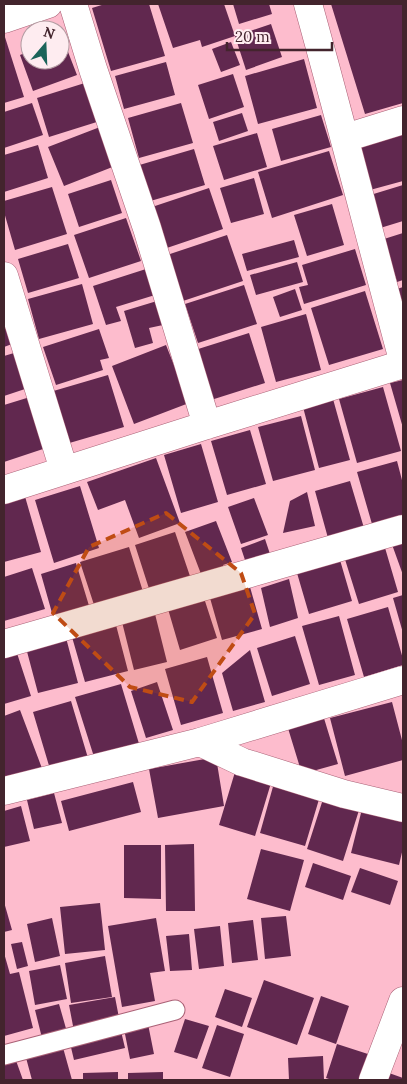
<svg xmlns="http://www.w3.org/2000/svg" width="407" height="1084" viewBox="0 0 407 1084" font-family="Lora,serif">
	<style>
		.building { fill: #61284f }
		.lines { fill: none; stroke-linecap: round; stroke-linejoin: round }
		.service-casing { stroke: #aa6176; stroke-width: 21 }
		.minor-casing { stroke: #aa6176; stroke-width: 29 }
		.service { stroke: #fff; stroke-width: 19 }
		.minor { stroke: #fff; stroke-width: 28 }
		.marked { fill: #bf4c14; fill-opacity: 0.2; stroke: #bf4c14; stroke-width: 4; stroke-dasharray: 10 6; stroke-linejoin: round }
	</style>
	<rect width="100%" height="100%" fill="#fdbccd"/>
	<path class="building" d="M105 4H149L165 56 111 71 92 8Z
		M158 4H224L235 36 202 47 200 40 173 48Z
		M233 4H269L272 14 239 24Z
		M331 4H403V103L365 114Z
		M271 24 282 57 246 70 235 36Z
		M4 34 24 97 4 103Z
		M63 39 77 75 33 91 20 55 30 51V60H60V41Z
		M231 42 240 65 221 72 212 49Z
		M304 59 317 108 258 124 245 76Z
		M166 62 175 95 124 109 115 76Z
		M233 74 244 107 209 119 198 85Z
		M88 82 100 121 49 137 37 98Z
		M32 103 43 135 4 148V112Z
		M181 103 193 143 139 158 128 118Z
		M242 113 248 131 219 141 213 122Z
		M321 115 331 147 281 161 272 129Z
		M100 127 115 166 64 186 48 147Z
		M257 133 267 167 224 180 213 146Z
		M403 133V181L370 190 358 145Z
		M38 145 48 178 4 192V155Z
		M194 149 205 185 147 202 136 166Z
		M329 151 343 195 272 218 258 172Z
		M254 178 264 214 231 223 220 188Z
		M111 180 122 213 79 227 68 194Z
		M403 185V221L377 229 367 196Z
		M52 187 67 234 15 250 4 212V201Z
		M209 188 223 229 158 251 143 210Z
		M332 204 344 245 307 256 294 215Z
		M126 218 141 261 89 278 74 235Z
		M403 233V280L397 282 384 239Z
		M227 235 243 281 183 301 167 255Z
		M294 240 299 257 247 271 242 254Z
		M68 244 79 278 28 293 18 259Z
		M355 249 366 285 304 304 299 287 308 285 302 265Z
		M297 262 303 282 256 295 250 275Z
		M146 269 155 295 116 307 121 321 106 325 93 286Z
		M82 284 93 324 39 339 28 299Z
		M244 285 257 324 198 343 185 304Z
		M403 287V307L397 289Z
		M295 289 302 310 280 317 273 297Z
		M365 291 383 349 329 365 311 308Z
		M157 301 163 325 149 328 153 343 135 348 124 311Z
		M306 314 321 370 276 382 261 327Z
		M4 321 12 344 4 347Z
		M99 329 109 358 100 360 103 370 56 385 43 347Z
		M249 333 265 383 211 400 195 350Z
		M166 345 189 403 134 424 112 366Z
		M14 353 25 389 4 396V356Z
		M108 375 124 427 66 444 50 392Z
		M403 380V428L390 383Z
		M383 387 401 451 357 463 339 399Z
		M30 397 46 448 4 462V405Z
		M333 399 350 460 319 468 303 407Z
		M301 416 315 470 273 481 258 427Z
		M250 430 266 484 227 495 211 441Z
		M201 444 218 502 181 513 164 455Z
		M156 458 180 523 139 538 125 500 98 510 87 482Z
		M397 461 403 484V523L374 531 357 472Z
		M350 481 364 528 328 538 315 491Z
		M80 486 99 548 54 563 35 500Z
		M307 492 315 526 283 533 290 501Z
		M24 493 41 552 4 562V498Z
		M254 498 268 535 241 544 228 507Z
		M216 521 232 562 223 565 227 573 218 577 215 569 201 574 185 532Z
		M175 532 193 585 152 598 135 545Z
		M403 534V575L390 539Z
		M265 539 273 563 249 572 241 548Z
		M383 541 398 592 359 604 343 553Z
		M129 547 145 598 97 614 80 562Z
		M340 560 352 601 309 614 297 573Z
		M76 563 90 609 54 620 41 574Z
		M32 568 45 609 4 621V577Z
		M289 579 298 618 270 627 261 588Z
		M248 580 262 629 222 640 208 591Z
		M403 595V633L393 598Z
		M204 598 217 638 180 650 168 609Z
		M388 607 403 659V665L364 677 347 619Z
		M155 614 167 662 134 670 122 622Z
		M339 616 355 675 319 685 302 626Z
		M116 625 128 671 85 682 72 637Z
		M65 634 78 683 38 693 25 644Z
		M295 636 310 684 272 696 257 648Z
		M14 644 31 696 4 704V648Z
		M250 650 265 702 233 711 222 673Z
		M207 657 223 713 181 725 165 669Z
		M157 682 173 730 146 738 131 691Z
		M121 684 140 747 95 760 75 697Z
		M71 701 88 758 50 769 33 712Z
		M392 702 403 744V760L345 776 330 718Z
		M20 710 43 771 4 783V716Z
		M323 715 338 764 302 774 287 725Z
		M216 757 224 806 158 818 149 769Z
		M235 772 271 783 255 836 219 825Z
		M133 782 141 812 69 831 61 801Z
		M274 783 320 796 305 846 260 833Z
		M54 793 62 823 34 829 27 800Z
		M324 796 360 807 343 861 307 849Z
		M363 805 403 815V848L399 865 351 853Z
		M21 806 30 841 4 847V811Z
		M194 844 195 911H166L165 845Z
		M124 845H161V899L124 898Z
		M261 849 304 860 290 911 247 899Z
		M313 863 351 876 343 900 305 887Z
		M360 868 398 881 390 905 351 892Z
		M4 902 12 930 4 932Z
		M100 903 105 950 65 954 60 907Z
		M286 916 291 956 265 959 261 918Z
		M52 918 60 956 35 962 27 924Z
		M156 918 165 971 150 973 155 1001 122 1007 108 926Z
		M253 920 258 960 232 963 228 923Z
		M220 926 224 966 199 969 194 929Z
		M189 934 192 970 170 971 166 936Z
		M22 942 28 966 17 969 11 944Z
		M4 953 10 974 19 972 33 1028 4 1036Z
		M105 956 112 997 71 1003 65 963Z
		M60 965 67 999 35 1005 29 971Z
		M264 980 314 998 297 1045 247 1027Z
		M225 989 252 998 242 1027 215 1017Z
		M321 996 349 1006 336 1044 308 1034Z
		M115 997 120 1023 74 1031 69 1005Z
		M59 1004 67 1032 42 1038 35 1010Z
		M147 1019 154 1054 130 1059 123 1024Z
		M185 1019 209 1026 197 1059 174 1052Z
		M217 1025 244 1034 230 1077 202 1068Z
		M120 1027 125 1048 74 1060 69 1039Z
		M62 1044 72 1080H32L25 1054Z
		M337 1044 371 1055 363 1080H332L326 1078Z
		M14 1055 23 1080H4V1058Z
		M323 1056 324 1080H289L288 1058Z
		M118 1072V1080H83V1073Z
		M163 1072V1080H128V1073Z
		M389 1073 403 1078V1080H386Z"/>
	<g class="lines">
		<defs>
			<path id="service" d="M4 1055 175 1010"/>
			<path id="minor" d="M73 4 93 69 147 228 207 425
				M308 4C341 122 371 241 403 360
				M4 19 48 4
				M345 138 403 120
				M4 276 64 470
				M4 490 207 425 403 364
				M4 644 403 529
				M200 742 403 680
				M4 791 200 742 242 762 344 794 403 808
				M373 1080 403 1001"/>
		</defs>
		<use href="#service" class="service-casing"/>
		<use href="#minor" class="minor-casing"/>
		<use href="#service" class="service"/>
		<use href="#minor" class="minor"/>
	</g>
	<path class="marked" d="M166 513 241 573 255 614 192 702 130 687 53 613 89 547Z"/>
	<rect width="407" height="1084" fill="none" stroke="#43242d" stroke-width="10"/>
	<g transform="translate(45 45) rotate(19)"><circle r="24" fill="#feecf0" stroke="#b39ca2"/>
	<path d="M0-4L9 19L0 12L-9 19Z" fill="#1c645a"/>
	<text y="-8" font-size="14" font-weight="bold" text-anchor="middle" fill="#43242d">N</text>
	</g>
	<path d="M227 42v8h105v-8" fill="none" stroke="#43242d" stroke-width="2.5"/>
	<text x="235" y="42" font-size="15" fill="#43242d" stroke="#feecf0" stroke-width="4" paint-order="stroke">20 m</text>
</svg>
